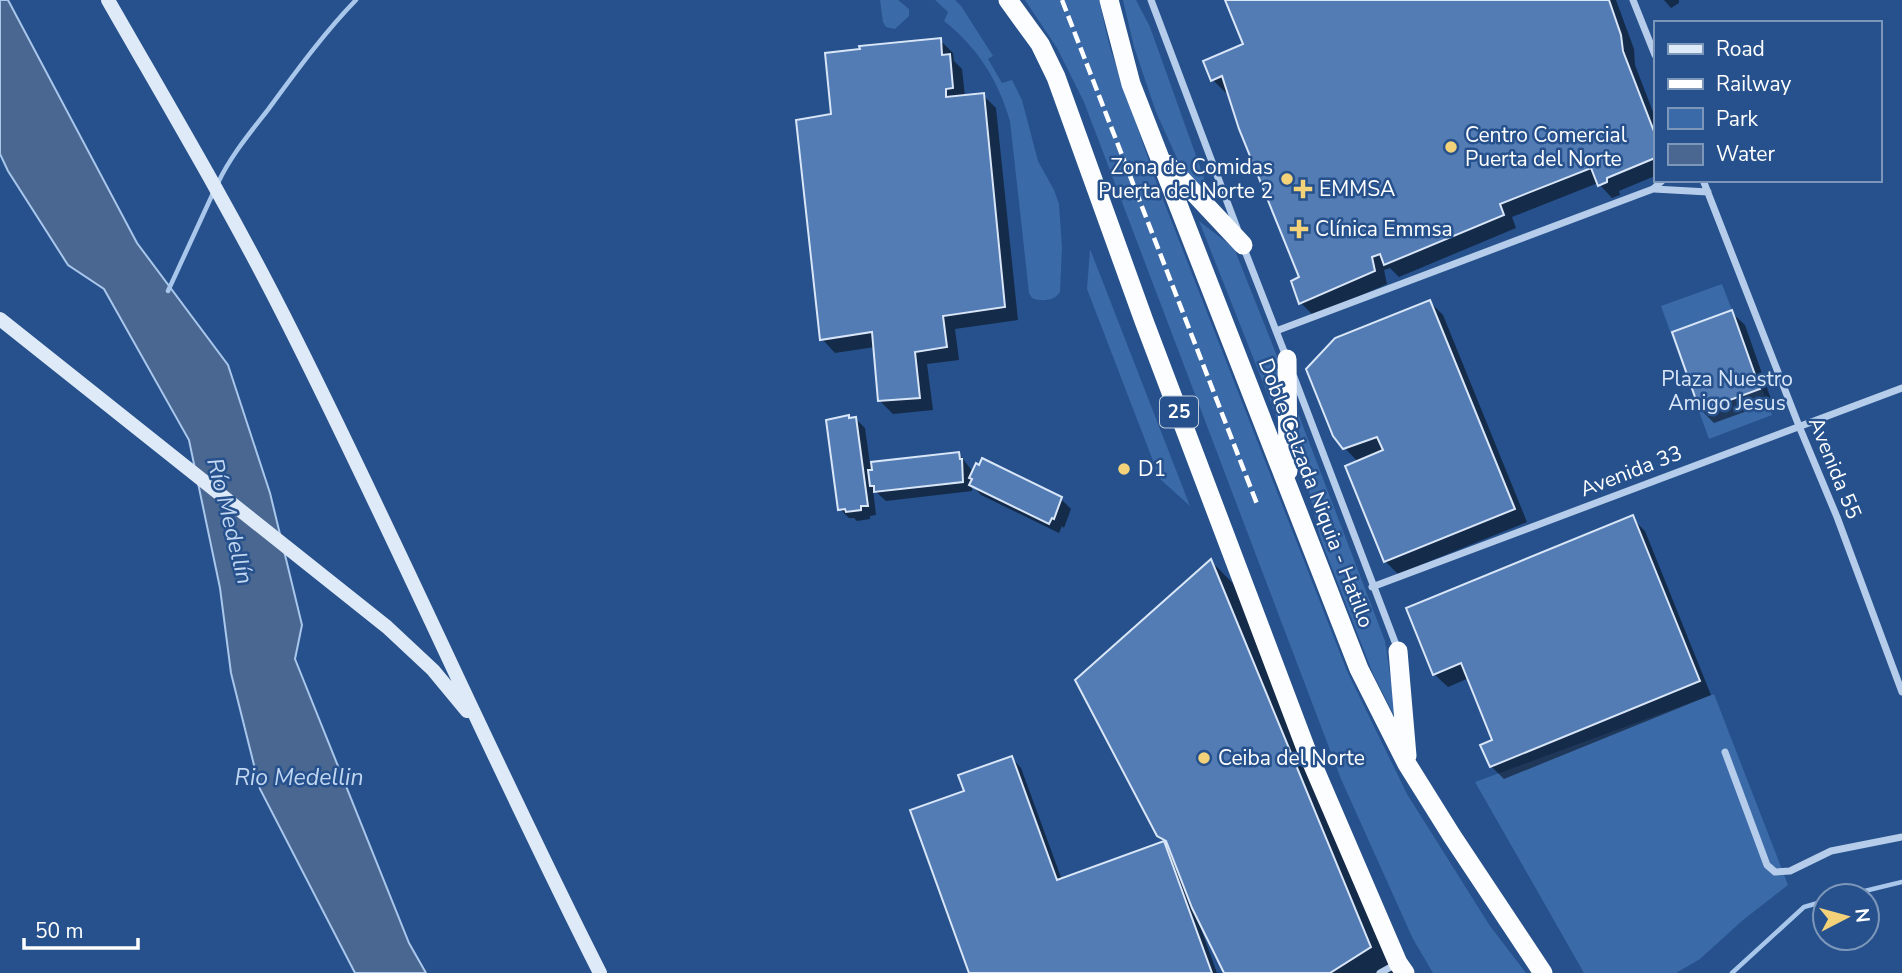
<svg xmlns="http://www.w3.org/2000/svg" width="1902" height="973" viewBox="0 0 1902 973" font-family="'Nunito Sans',sans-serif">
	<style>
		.green { fill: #3b6aa8 }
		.water { fill: #496791; stroke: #a9c6eb; stroke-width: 2 }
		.shadow { fill: #0007 }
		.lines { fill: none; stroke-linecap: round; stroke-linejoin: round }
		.stream { stroke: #a9c6eb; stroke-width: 4.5 }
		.building { fill: #537cb4; stroke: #d9e6f8; stroke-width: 2 }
		.minor { stroke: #b5ccea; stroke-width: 7 }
		.secondary { stroke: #dfeaf8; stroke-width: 14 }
		.trunk { stroke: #fcfdfe; stroke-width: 19 }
		.rail { stroke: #fff; stroke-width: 4.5; stroke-dasharray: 12 5; stroke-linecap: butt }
		.poi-dot { fill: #f3d27a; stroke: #26518c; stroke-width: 2.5 }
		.labels { text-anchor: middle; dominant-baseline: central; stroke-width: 5; stroke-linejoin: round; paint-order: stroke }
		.shield { fill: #26518c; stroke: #becbdc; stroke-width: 2 }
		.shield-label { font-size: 19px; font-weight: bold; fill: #fff }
		.poi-label { font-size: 21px; fill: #fff; stroke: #26518c; text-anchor: start }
		.park-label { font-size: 21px; fill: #d9e6f8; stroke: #26518c }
		.street-label { font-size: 21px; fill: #fff; stroke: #26518c }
		.water-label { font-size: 23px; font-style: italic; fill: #c1d6f1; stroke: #26518c }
	</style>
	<rect width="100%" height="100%" fill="#26518c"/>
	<path class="green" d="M880 0H898L909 9V16L895 29 886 27 883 22Z
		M935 0H955L961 6 993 56 988 59 1002 83 1012 80 1022 100 1038 161 1054 190 1059 204 1062 248 1060 292C1054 301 1042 302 1032 298L1029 293 1010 121C998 80 978 48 944 21L948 12Z
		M1025 0H1099L1110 48 1157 184 1347 671 1407 794 1490 926 1526 973H1433L1413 939 1341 779 1084 102 1057 48Z
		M1123 0H1136L1150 27 1214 206 1185 176 1156 112 1134 47Z
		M1199 221 1234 248 1281 366 1279 423Z
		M1090 249 1190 506 1160 479 1087 289Z
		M1722 284 1772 415 1709 439 1661 306Z
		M1298 413 1385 641 1397 721 1373 674 1320 537 1300 454Z
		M1714 694 1788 885 1743 920 1700 959 1676 973H1584L1475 782Z"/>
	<path class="water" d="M0 0H8L137 243 228 365 270 493 302 625 295 659 409 943 426 973H355L260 789 231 673 220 588 189 440 104 289 68 265 8 171 0 154Z"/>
	<path class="shadow" d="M1227 0H1616L1634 49 1635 65 1655 117V176L1619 191 1620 195 1612 198 1598 183 1512 217 1516 228 1399 277 1390 268 1384 270 1387 284 1314 316 1301 303V278L1229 91 1226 93 1213 80 1245 45Z
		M1664 0H1679V3L1671 8Z
		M940 40 953 53 954 61 962 69 965 97 983 95 996 108 1018 320 955 329 959 360 927 364 933 410 893 414 880 401 875 347 835 353 822 339 833 115Z
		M1430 302 1443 315 1527 522 1398 574 1385 561 1358 462 1344 447Z
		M1731 312 1745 325 1772 402 1714 423 1701 410Z
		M848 417 855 418 865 428 870 464 959 454 973 472 1061 499 1071 509 1064 528 1062 526 1059 533 981 495 972 485V491L886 501 873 489 876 515 870 516V519L857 521 854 518H849L840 509Z
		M1632 518 1645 531 1711 695 1504 779 1491 766 1494 741 1469 678 1448 687 1434 674Z
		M1211 561 1257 608 1408 973H1226L1201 922 1199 923 1217 973H971L966 792 1012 758 1021 768 1062 880 1166 842 1158 835Z"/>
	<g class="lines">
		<path class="stream" d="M218 183C230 157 249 134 267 111 295 73 323 34 356 0
			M168 291 214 191
			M1844 896 1902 882
			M1732 973 1804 907 1825 901"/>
	</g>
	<path class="building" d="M1225 0H1609L1621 35 1623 51 1655 134V158L1607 178V182L1598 186 1591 168 1500 204 1504 215 1384 265 1380 254 1372 257 1375 271 1299 304 1291 281 1299 277 1239 129 1222 76 1211 81 1203 61 1243 44Z
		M941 38 942 55 950 54 953 88 946 89V97L984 93 1005 307 943 316 947 347 915 352 920 398 878 401 872 332 820 340 796 120 831 114 825 53 860 49 859 46Z
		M1430 300 1515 509 1384 562 1345 466 1383 450 1377 437 1343 449 1333 436 1306 369 1335 338Z
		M1732 310 1760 389 1700 411 1672 332Z
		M849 415V418L856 417 868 506H861V510L846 512 845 509 838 510 826 420Z
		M959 452 960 459H962L963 482 874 492V486H870L868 470H872L871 462Z
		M982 458 1062 497 1054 519 1052 518 1049 524 969 485 972 479 969 478 976 463 979 465Z
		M1633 515 1700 681 1490 767 1480 745 1492 740 1461 663 1433 675 1406 608Z
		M1211 559 1371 947 1330 973H1224L1192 908 1166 841 1157 836 1075 680Z
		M1012 756 1057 880 1164 841 1212 973H969L910 810 964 791 958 775Z"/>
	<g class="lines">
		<path class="minor" d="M1151 0 1237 228
			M1633 0 1655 55
			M1703 180 1799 426 1837 517 1902 692
			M1654 189 1708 192
			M1243 246 1287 359
			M1276 331 1653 189 1663 180
			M1294 377 1398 650
			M1372 587 1902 388
			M1725 752 1767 865 1775 872 1790 871 1831 851 1902 837
			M1380 973 1398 963"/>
		<path class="secondary" d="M108 0C168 105 230 209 284 316 394 533 490 756 600 973
			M0 319 387 627 433 670 467 711"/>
		<path class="trunk" d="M1008 0 1040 44 1056 77 1144 321 1306 749 1398 963 1405 973
			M1109 0 1131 84 1359 669 1407 764 1452 836 1543 973
			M1167 164 1243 245
			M1287 359 1288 471
			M1398 651 1407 756"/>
		<path class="rail" d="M1062 0 1257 504"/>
	</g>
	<g class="poi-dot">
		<circle cx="1451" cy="147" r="7"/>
		<circle cx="1287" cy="179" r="7"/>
		<path d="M1299.5 178.5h7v7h7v7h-7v7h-7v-7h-7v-7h7z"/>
		<path d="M1295.5 218.5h7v7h7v7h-7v7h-7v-7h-7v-7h7z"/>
		<circle cx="1124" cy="469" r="7"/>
		<circle cx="1204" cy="758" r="7"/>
	</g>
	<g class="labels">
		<rect class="shield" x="1160" y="396.5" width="38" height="31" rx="5"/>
		<g class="shield-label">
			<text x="1179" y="412">25</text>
		</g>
		<g class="poi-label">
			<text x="1465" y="135">Centro Comercial<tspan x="1465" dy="24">Puerta del Norte</tspan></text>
			<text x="1273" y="167" text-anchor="end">Zona de Comidas<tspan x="1273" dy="24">Puerta del Norte 2</tspan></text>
			<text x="1319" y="189">EMMSA</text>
			<text x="1315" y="229">Clínica Emmsa</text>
			<text x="1138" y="469">D1</text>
			<text x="1218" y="758">Ceiba del Norte</text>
		</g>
		<g class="park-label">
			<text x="1727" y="379">Plaza Nuestro<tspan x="1727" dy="24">Amigo Jesus</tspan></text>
		</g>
		<g class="street-label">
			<text transform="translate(1835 468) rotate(68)">Avenida 55</text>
			<text transform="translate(1631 471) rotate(-21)">Avenida 33</text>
			<text transform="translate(1316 493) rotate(69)">Doble Calzada Niquia - Hatillo</text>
		</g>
		<g class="water-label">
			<text transform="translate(230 521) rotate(76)">Río Medellín</text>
			<text x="299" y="777">Rio Medellin</text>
		</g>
	</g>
	<rect x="1654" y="21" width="228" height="161" fill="#26518c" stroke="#7d97ba" stroke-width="2"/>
	<rect x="1668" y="44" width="35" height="10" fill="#dfeaf8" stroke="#7d97ba" stroke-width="2"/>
	<text x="1716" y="56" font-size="21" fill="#ffffff">Road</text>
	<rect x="1668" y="79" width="35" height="10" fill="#ffffff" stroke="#7d97ba" stroke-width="2"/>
	<text x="1716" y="91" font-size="21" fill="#ffffff">Railway</text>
	<rect x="1668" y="108" width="35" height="21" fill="#3b6aa8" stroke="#7d97ba" stroke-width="2"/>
	<text x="1716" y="126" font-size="21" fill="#ffffff">Park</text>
	<rect x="1668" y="144" width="35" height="21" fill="#496791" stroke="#7d97ba" stroke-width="2"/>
	<text x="1716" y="161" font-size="21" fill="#ffffff">Water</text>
	<g transform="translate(1846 917) rotate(84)"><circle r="33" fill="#26518c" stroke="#7d97ba" stroke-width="2"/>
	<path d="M0-5L12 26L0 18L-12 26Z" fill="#f3d27a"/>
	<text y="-10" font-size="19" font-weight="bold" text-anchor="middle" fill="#ffffff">N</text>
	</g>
	<path d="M24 938v10h114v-10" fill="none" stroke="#ffffff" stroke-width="3.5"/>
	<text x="35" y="938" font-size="21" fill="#ffffff" stroke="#26518c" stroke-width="5" paint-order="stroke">50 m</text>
</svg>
